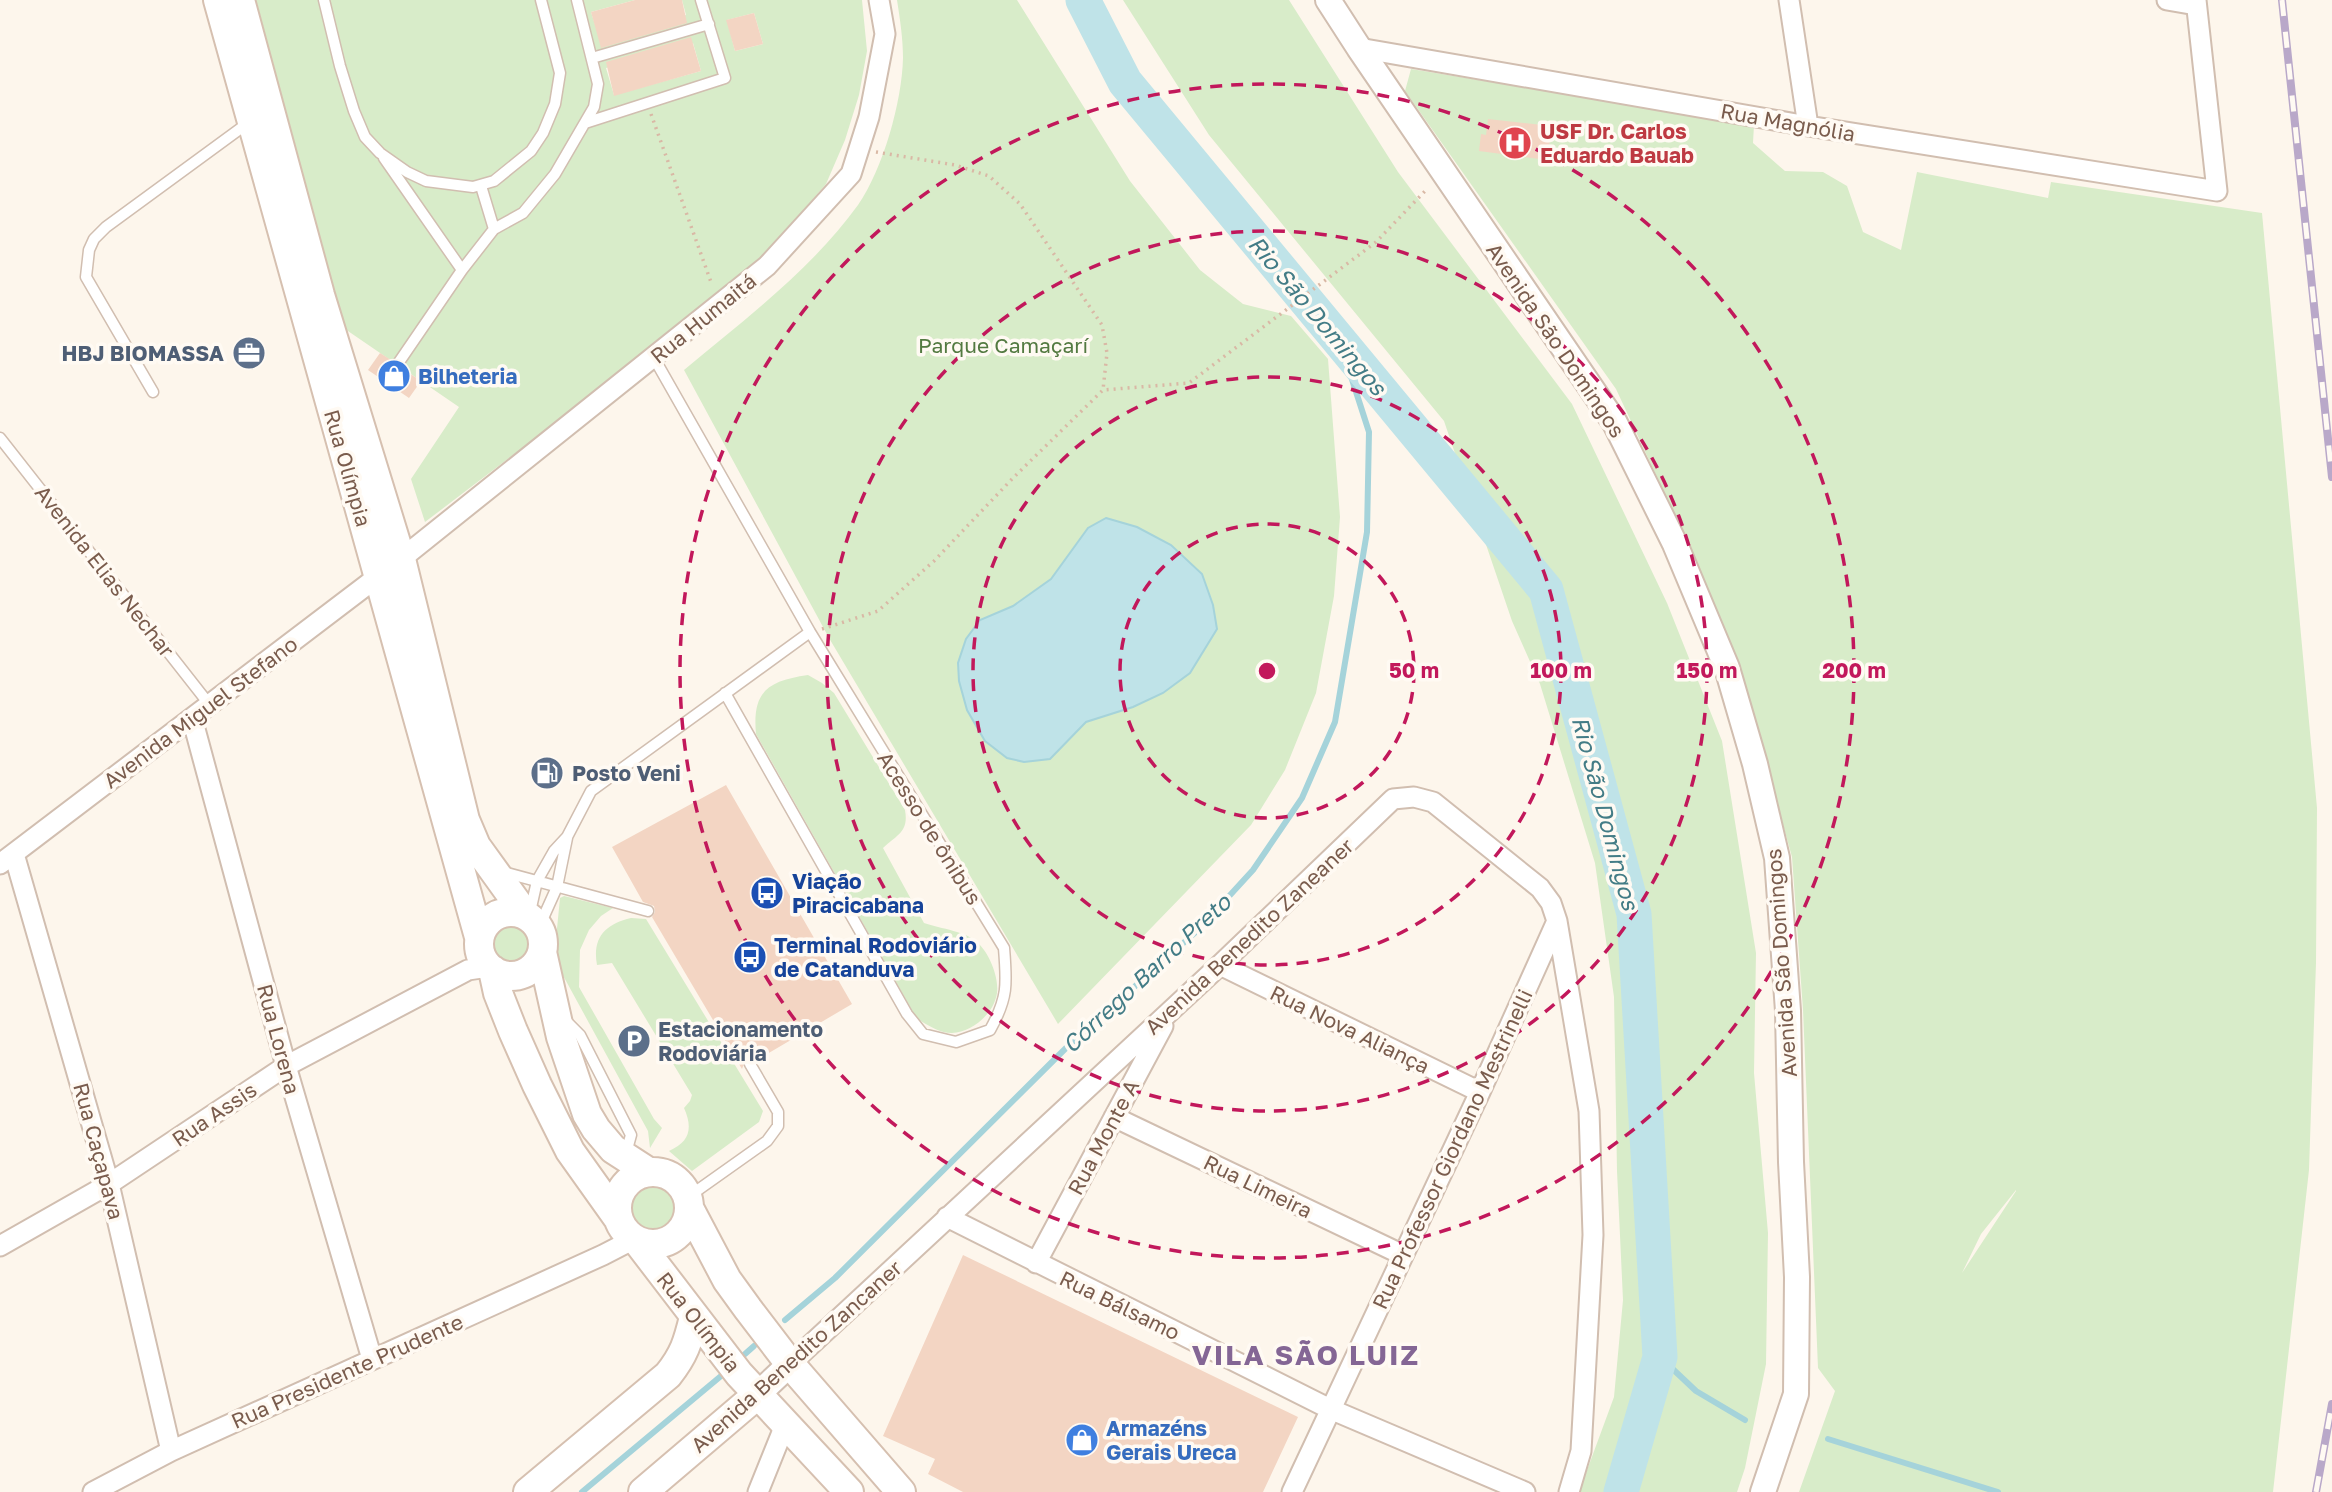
<svg xmlns="http://www.w3.org/2000/svg" width="2332" height="1492" viewBox="0 0 2332 1492" font-family="'Golos Text',sans-serif">
	<style>
		.green { fill: #d8ecc9; fill-rule: evenodd }
		.water { fill: #bfe3e8; stroke: #a5d3da; stroke-width: 2 }
		.lines { fill: none; stroke-linecap: round; stroke-linejoin: round }
		.stream { stroke: #a5d3da; stroke-width: 6 }
		.river { stroke: #bfe3e8; stroke-width: 35 }
		.building { fill: #f3d5c3 }
		.service-casing { stroke: #d1beb0; stroke-width: 13 }
		.minor-casing { stroke: #d1beb0; stroke-width: 23 }
		.tertiary-casing { stroke: #d1beb0; stroke-width: 28 }
		.secondary-casing { stroke: #d6c0b0; stroke-width: 32 }
		.path { stroke: #d9b8a5; stroke-width: 3.5; stroke-dasharray: 2 5; stroke-linecap: butt }
		.service { stroke: #fff; stroke-width: 10 }
		.minor { stroke: #fff; stroke-width: 19 }
		.tertiary { stroke: #fff; stroke-width: 24 }
		.secondary { stroke: #fff; stroke-width: 28 }
		.rail-casing { stroke: #b9a8c9; stroke-width: 8 }
		.rail { stroke: #fffaf3; stroke-width: 5; stroke-dasharray: 16; stroke-linecap: butt }
		.ring { fill: none; stroke: #c2185b; stroke-width: 3.5; stroke-dasharray: 12 9 }
		.labels { text-anchor: middle; dominant-baseline: central; stroke-width: 7; stroke-linejoin: round; paint-order: stroke }
		.street-label { font-size: 21px; fill: #7a5c4d; stroke: #fffaf3 }
		.health-label { font-size: 21px; font-weight: bold; fill: #be3a42; stroke: #fffaf3; text-anchor: start }
		.park-label { font-size: 21px; fill: #537a41; stroke: #fffaf3 }
		.service-label { font-size: 21px; font-weight: bold; fill: #4e5e75; stroke: #fffaf3; text-anchor: start }
		.shop-label { font-size: 21px; font-weight: bold; fill: #366cbe; stroke: #fffaf3; text-anchor: start }
		.transit-label { font-size: 21px; font-weight: bold; fill: #164399; stroke: #fffaf3; text-anchor: start }
		.water-label { font-size: 23px; font-style: italic; fill: #437c86; stroke: #fffaf3 }
		.district-label { font-size: 28px; font-weight: bold; letter-spacing: 2px; fill: #846695; stroke: #fffaf3 }
		.centre { fill: #c2185b; stroke: #fffaf3; stroke-width: 3.5 }
		.ring-label { font-size: 21px; text-anchor: middle; font-weight: bold; fill: #c2185b; stroke: #fffaf3; stroke-width: 7; stroke-linejoin: round; paint-order: stroke }
	</style>
	<rect width="100%" height="100%" fill="#fdf6ec"/>
	<path class="green" d="M256 0H635L591 12 600 40 686 15 682 0H862L867 51 859 95 845 140 826 184 743 280 425 522 411 479 459 407 345 329ZM754 13 763 44 735 51 727 20ZM693 43 701 71 614 95 606 68Z
		M897 0H1017L1130 181 1200 270 1243 304 1291 316 1328 359 1340 517 1334 596 1316 693 1285 770 1251 825 1058 1024 829 638 684 370C745 319 811 270 858 205 883 169 902 102 903 58 903 39 900 19 897 0ZM1106 518 1137 527 1171 545 1217 629 1190 673 1112 714 1086 722 1050 759 980 620 1013 606 1051 579 1088 528Z
		M1123 0H1289L1398 172 1572 404 1667 603 1722 741 1756 953 1754 1073 1768 1233 1766 1364 1745 1468 1737 1492H1579L1614 1397 1623 1300 1617 1171 1614 997 1595 863 1540 684 1512 621 1444 421 1209 135Z
		M1411 69 1754 125 1753 143 1785 171 1823 172 1847 186 1863 232 1901 250 1917 172 2048 198 2051 182 2262 213 2317 808 2316 963 2309 1170 2273 1492H1799L1835 1391 1818 1368 1803 1010 1792 857 1738 662 1697 563 1616 389 1405 91ZM2016 1190V1191L1962 1273 1981 1234Z
		M808 675 822 683 834 693 905 810C909 832 897 835 883 848L924 923C941 929 967 931 979 944 990 955 999 978 997 993 994 1014 972 1032 952 1033 939 1033 928 1025 917 1019L756 734C752 691 768 681 808 675Z
		M564 896 613 908 601 916 589 930 580 950 579 987 654 1119 662 1128 650 1148 648 1131 554 959 560 898Z
		M631 918 646 919 763 1111 759 1122 692 1171 669 1151C690 1142 693 1128 684 1108L690 1101 692 1095 612 963 597 965C592 938 605 924 631 918Z
		M492 942a22 22 0 1 1 44 0a22 22 0 1 1-44 0Z
		M628 1207a26 26 0 1 1 52 0a26 26 0 1 1-52 0Z"/>
	<path class="water" d="M1106 518 1137 527 1171 545 1202 574 1213 605 1217 629 1190 673 1163 693 1133 707 1086 722 1050 759 1024 762 1007 758 985 741 967 710 959 681 958 663 966 639 980 620 1013 606 1051 579 1088 528Z"/>
	<g class="lines">
		<path class="stream" d="M785 1320 835 1278 1066 1048 1199 929 1253 870 1302 798 1335 722 1367 532 1369 432 1338 336
			M745 1354 754 1346
			M1660 1357 1696 1391 1745 1420
			M1828 1439 1998 1492
			M582 1492 721 1376"/>
		<path class="river" d="M1083 0 1125 82 1546 590 1634 914 1660 1357 1621 1492"/>
	</g>
	<path class="building" d="M635 0H682L687 23 601 48 591 12Z
		M754 13 763 44 735 51 726 20Z
		M691 37 701 71 614 96 606 62Z
		M1488 119 1552 126 1547 160 1479 151 1481 134 1486 135Z
		M380 353 391 360 390 365 392 371 397 372 403 369 421 381 409 398 368 370Z
		M726 785 852 1004 757 1060 751 1057 746 1058 742 1069 652 917 655 912 654 906 643 902 612 847Z
		M963 1255 1298 1417 1263 1492H963L928 1474 935 1459 883 1436Z"/>
	<g class="lines">
		<defs>
			<path id="service" d="M324 0 340 66 354 111 365 137 380 153 407 172 426 181 473 187 494 181 531 151 543 133 555 104 560 73 541 0
				M592 58 709 24
				M585 123 725 78 701 0
				M384 158 462 270
				M494 229 523 213 555 174 594 107 598 84 577 0
				M654 358 810 632 1004 948C1007 984 1008 998 990 1030L956 1042 923 1034 907 1014 725 693
				M397 365 462 270 494 229 481 186
				M153 392 86 277 89 250 94 239 106 227 248 123
				M0 438 209 704
				M503 872 648 911
				M530 912 537 881 554 851 567 837 591 791 810 632
				M539 927 557 887 567 838
				M564 1019 580 1035 631 1135 626 1153
				M688 1197 767 1141 778 1126V1112L750 1064"/>
			<path id="minor" d="M1789 0 1808 126
				M2167 0 2196 5
				M1359 48 1808 126 2217 191 2196 0
				M192 718 286 1066 372 1359
				M14 854 109 1184 171 1451
				M0 864 401 559 767 266 851 174 869 117 885 34 879 0
				M1220 965 1480 1092
				M1114 1117 1403 1255
				M947 1217 1330 1409 1525 1492
				M0 1246 109 1184 286 1066 468 970 488 967
				M1036 1263 1163 1026
				M790 1364 1220 965 1393 799 1414 797 1433 802 1540 888 1551 903 1557 921 1589 1111 1593 1235 1581 1451 1569 1492
				M93 1492 171 1451 603 1255 634 1239
				M758 1492 785 1425
				M1292 1492 1480 1092 1557 921"/>
			<path id="tertiary" d="M1328 0 1359 48 1615 423 1675 544 1727 668 1755 764 1777 858 1788 1011 1791 1162 1797 1277 1796 1394 1763 1492
				M757 1395 790 1364"/>
			<path id="secondary" d="M218 0 479 937
				M240 0 320 295 401 559 465 820 476 846 525 914
				M479 944a32 32 0 1 1 64 0a32 32 0 1 1-64 0Z
				M542 952 561 1037 587 1114 596 1129 613 1149 647 1171
				M493 970 498 993 513 1031 537 1085 570 1151 617 1217
				M617 1208a36 36 0 1 1 72 0a36 36 0 1 1-72 0Z
				M689 1208 727 1280 748 1309 790 1364 901 1492
				M637 1241 739 1374 849 1492
				M528 1492 668 1375C684 1355 688 1342 694 1317
				M643 1492 757 1395"/>
		</defs>
		<use href="#service" class="service-casing"/>
		<use href="#minor" class="minor-casing"/>
		<use href="#tertiary" class="tertiary-casing"/>
		<use href="#secondary" class="secondary-casing"/>
		<path class="path" d="M651 114 712 285
			M876 152 955 165 989 176 1020 204 1102 325 1107 353 1103 390
			M822 629 878 611 934 561 1013 478 1103 390 1189 383 1376 242 1428 188"/>
		<use href="#service" class="service"/>
		<use href="#minor" class="minor"/>
		<use href="#tertiary" class="tertiary"/>
		<use href="#secondary" class="secondary"/>
		<defs>
			<path id="rail" d="M2282 0 2332 477
				M2316 1492 2332 1404"/>
		</defs>
		<use href="#rail" class="rail-casing"/>
		<use href="#rail" class="rail"/>
	</g>
	<g class="ring">
		<circle cx="1267" cy="671" r="147"/>
		<circle cx="1267" cy="671" r="294"/>
		<circle cx="1267" cy="671" r="440"/>
		<circle cx="1267" cy="671" r="587"/>
	</g>
	<defs>
		<symbol id="hospital-disc" viewBox="-11 -11 22 22"><circle r="9.5" fill="#e0444e" stroke="#fffaf3"/><path d="M-5-5h3v3.5h4V-5h3V5h-3V1.5h-4V5h-3Z" fill="#fff"/></symbol>
		<symbol id="office-disc" viewBox="-11 -11 22 22"><circle r="9.5" fill="#5c6f8a" stroke="#fffaf3"/><path d="M-6-3h4V-5.5h4V-3h4V5H-6ZM-1-4.5V-3h2v-1.5ZM-6 0V1H6V0Z" fill="#fff"/></symbol>
		<symbol id="shop-disc" viewBox="-11 -11 22 22"><circle r="9.5" fill="#3f7fe0" stroke="#fffaf3"/><path d="M-5-2.5h2.3a2.7 3.5 0 0 1 5.4 0H5L5.5 6h-11ZM-1.5-2.5h3a1.5 2.3 0 0 0-3 0Z" fill="#fff"/></symbol>
		<symbol id="fuel-disc" viewBox="-11 -11 22 22"><circle r="9.5" fill="#5c6f8a" stroke="#fffaf3"/><path d="M-5.5-6h7V0h2V4h1.3V-2.5L3-4.5l.8-.8L6-3V5H2.5V1h-1V6h-7ZM-4.2-4.7v3.2H.2V-4.7Z" fill="#fff"/></symbol>
		<symbol id="bus-disc" viewBox="-11 -11 22 22"><circle r="9.5" fill="#1a4fb4" stroke="#fffaf3"/><path d="M-5-6H5V4H4V6H2V4H-2V6H-4V4H-5ZM-3.5-4V0h7V-4ZM-3.5 1.2v1.5H-2V1.2ZM2 1.2v1.5H3.5V1.2Z" fill="#fff"/></symbol>
		<symbol id="parking-disc" viewBox="-11 -11 22 22"><circle r="9.5" fill="#5c6f8a" stroke="#fffaf3"/><path d="M-3.5-5.5H1a3.5 3.5 0 0 1 0 7H-1V5.5H-3.5ZM-1-3.4V-.6H.8a1.4 1.4 0 0 0 0-2.8Z" fill="#fff"/></symbol>
	</defs>
	<g fill-rule="evenodd">
		<use href="#hospital-disc" x="1496" y="124" width="38" height="38"/>
		<use href="#office-disc" x="230" y="334" width="38" height="38"/>
		<use href="#shop-disc" x="375" y="357" width="38" height="38"/>
		<use href="#fuel-disc" x="528" y="754" width="38" height="38"/>
		<use href="#bus-disc" x="748" y="874" width="38" height="38"/>
		<use href="#bus-disc" x="731" y="938" width="38" height="38"/>
		<use href="#parking-disc" x="615" y="1022" width="38" height="38"/>
		<use href="#shop-disc" x="1063" y="1421" width="38" height="38"/>
	</g>
	<g class="labels">
		<g class="street-label">
			<text transform="translate(1788 122) rotate(10)">Rua Magnólia</text>
			<text transform="translate(703 318) rotate(-39)">Rua Humaitá</text>
			<text transform="translate(1556 340) rotate(56)">Avenida São Domingos</text>
			<text transform="translate(348 468) rotate(74)">Rua Olímpia</text>
			<text transform="translate(105 571) rotate(52)">Avenida Elias Nechar</text>
			<text transform="translate(200 712) rotate(-37)">Avenida Miguel Stefano</text>
			<text transform="translate(930 828) rotate(58)">Acesso de ônibus</text>
			<text transform="translate(1249 936) rotate(-43)">Avenida Benedito Zaneaner</text>
			<text transform="translate(1781 963) rotate(-94)">Avenida São Domingos</text>
			<text transform="translate(1350 1029) rotate(26)">Rua Nova Aliança</text>
			<text transform="translate(279 1039) rotate(75)">Rua Lorena</text>
			<text transform="translate(214 1114) rotate(-34)">Rua Assis</text>
			<text transform="translate(1103 1137) rotate(-62)">Rua Monte A</text>
			<text transform="translate(1452 1149) rotate(-65)">Rua Professor Giordano Mestrinelli</text>
			<text transform="translate(99 1151) rotate(75)">Rua Caçapava</text>
			<text transform="translate(1258 1186) rotate(26)">Rua Limeira</text>
			<text transform="translate(1120 1305) rotate(26)">Rua Bálsamo</text>
			<text transform="translate(699 1322) rotate(52)">Rua Olímpia</text>
			<text transform="translate(796 1356) rotate(-42)">Avenida Benedito Zancaner</text>
			<text transform="translate(347 1371) rotate(-24)">Rua Presidente Prudente</text>
		</g>
		<g class="health-label">
			<text x="1540" y="131">USF Dr. Carlos<tspan x="1540" dy="24">Eduardo Bauab</tspan></text>
		</g>
		<g class="park-label">
			<text x="1003" y="345">Parque Camaçarí</text>
		</g>
		<g class="service-label">
			<text x="224" y="353" text-anchor="end">HBJ BIOMASSA</text>
			<text x="572" y="773">Posto Veni</text>
			<text x="658" y="1029">Estacionamento<tspan x="658" dy="24">Rodoviária</tspan></text>
		</g>
		<g class="shop-label">
			<text x="418" y="376">Bilheteria</text>
			<text x="1106" y="1428">Armazéns<tspan x="1106" dy="24">Gerais Ureca</tspan></text>
		</g>
		<g class="transit-label">
			<text x="792" y="881">Viação<tspan x="792" dy="24">Piracicabana</tspan></text>
			<text x="774" y="945">Terminal Rodoviário<tspan x="774" dy="24">de Catanduva</tspan></text>
		</g>
		<g class="water-label">
			<text transform="translate(1318 315) rotate(50)">Rio São Domingos</text>
			<text transform="translate(1606 813) rotate(75)">Rio São Domingos</text>
			<text transform="translate(1146 973) rotate(-43)">Córrego Barro Preto</text>
		</g>
		<g class="district-label">
			<text x="1306" y="1354">VILA SÃO LUIZ</text>
		</g>
	</g>
	<circle cx="1267" cy="671" r="10" class="centre"/>
	<g class="ring-label">
		<text x="1414" y="678">50 m</text>
		<text x="1561" y="678">100 m</text>
		<text x="1707" y="678">150 m</text>
		<text x="1854" y="678">200 m</text>
	</g>
</svg>
